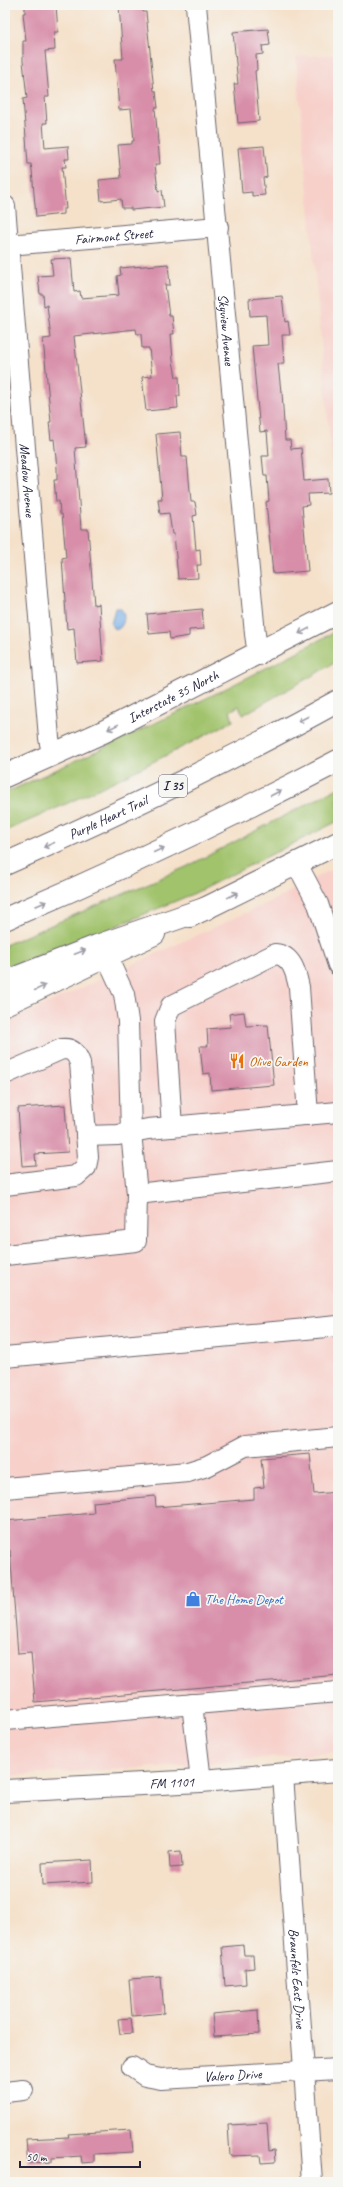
<svg xmlns="http://www.w3.org/2000/svg" width="343" height="2187" viewBox="0 0 343 2187" font-family="Caveat,sans-serif">
	<style>
		.built { fill: #f7d0ca }
		.green { fill: #a1c36c; stroke: #627254 }
		.water { fill: #78afe7; stroke: #4d6891 }
		.building { fill: #d88ea9 }
		.lines { fill: none; stroke-linecap: round; stroke-linejoin: round }
		.minor-casing { stroke: #6c656d; stroke-width: 22 }
		.major-casing { stroke: #6c656d; stroke-width: 24 }
		.highway-casing { stroke: #6c656d; stroke-width: 24 }
		.minor { stroke: #fff; stroke-width: 20 }
		.major { stroke: #fff; stroke-width: 22 }
		.highway { stroke: #fff; stroke-width: 22 }
		.oneway { stroke: #9c9ca7 }
		.labels { text-anchor: middle; dominant-baseline: central; stroke-width: 3.5; stroke-linejoin: round; paint-order: stroke }
		.shield { fill: #f6f6f2; stroke: #626272; stroke-width: 1 }
		.shield-label { font-size: 13px; font-weight: bold; fill: #22223b }
		.street-label { font-size: 14px; fill: #22223b; stroke: #f6f6f2 }
		.food-label { font-size: 14px; fill: #c56008; stroke: #f6f6f2; text-anchor: start }
		.shop-label { font-size: 14px; fill: #366cbe; stroke: #f6f6f2; text-anchor: start }
	</style>
	<rect width="100%" height="100%" fill="#f6f6f2"/>
	<filter id="ink" filterUnits="userSpaceOnUse"><feTurbulence type="fractalNoise" baseFrequency=".025" numOctaves="2"/><feDisplacementMap in="SourceGraphic" scale="8" xChannelSelector="R" yChannelSelector="G"/><feConvolveMatrix kernelMatrix="1 2 1 2 8 2 1 2 1" color-interpolation-filters="sRGB"/></filter>
	<filter id="wash" filterUnits="userSpaceOnUse"><feTurbulence type="fractalNoise" baseFrequency=".012" numOctaves="4" result="noise"/><feDisplacementMap in="SourceGraphic" scale="16" xChannelSelector="R" yChannelSelector="G"/><feGaussianBlur stdDeviation="0.9" result="paint"/><feColorMatrix in="noise" values="0 0 0 0 0 0 0 0 0 0 0 0 0 0 0 0 0 1.4 0 .05"/><feComposite in="paint" operator="in"/></filter>
	<g filter="url(#wash)">
		<rect width="100%" height="100%" fill="#f5e1ca"/>
		<path class="built" d="M338 54V532L296 57Z
			M338 866V1752L189 1765 5 1776V1023L276 899Z"/>
		<path class="green" d="M338 630V661L243 715 239 706 230 711 233 721C158 760 83 798 5 831V793C118 742 229 689 338 630Z
			M338 788V821L195 893 78 942 5 968V945L186 867Z"/>
		<path class="water" d="M115 608H120C126 613 125 625 118 629L113 628 111 624Z"/>
		<g id="blocks">
			<path class="building" d="M25 5H56L58 32H54L55 50 45 51 49 97H45L47 123H43L45 148 68 146 69 159H65L66 167H62L66 209H63V214L36 217 32 170 31 164H28L23 99 27 98 23 61V41H26L23 13H25Z
				M119 5H142L143 12H146L154 91H156L158 108H155L160 164H155L158 191 162 190 164 207 131 210V208H122L121 199 101 201 99 180 121 178 118 145 132 144V141H134L131 109 119 110 115 59H123Z
				M268 29 270 45 262 46 263 54 256 55 257 70 255 71 259 121 238 123 234 84H238L233 32Z
				M264 146 267 177 263 178 265 195 252 196V192L242 193 238 148Z
				M71 258 74 292 80 291 81 298 119 295 117 276 121 275 120 268 168 264 170 285H165L169 316H172L174 334H171L173 361 176 377H179L180 396H177L178 408 146 411 142 377 152 376 149 348H142L141 334H137L136 329 74 336 86 447 75 448 81 529H88L94 605 99 604 103 661 77 663 74 628 67 629 62 558 66 557 62 514H60L59 501H56L54 480H57V468L54 439 51 440 49 422H51L43 339 51 338 47 305 44 306 43 294H40L38 276 53 275 51 259Z
				M282 296 285 322 288 321 290 335H282L284 364H278L281 392H282L285 440H290L291 449 301 448 304 481 328 479 329 493 308 494 309 505 302 506 308 571 273 574 266 502 269 501 267 476H264L262 456H269L267 431 260 432 252 346 268 345 266 315 250 316 249 299Z
				M180 432 182 457H187L191 502H195L197 515 193 516 196 550 200 549 201 565H197L198 578 178 579 174 534H172L169 513 160 514 158 499H162L156 434Z
				M202 609 204 629 189 630V636L170 639 169 632 149 634 147 614Z
				M244 1012 246 1026 268 1025 274 1085 211 1090 210 1073 203 1074 200 1046H208L207 1029 231 1027 229 1014Z
				M65 1105 68 1152 35 1154 36 1165 22 1166 18 1108Z
				M310 1454 314 1494 338 1492V1675L35 1702 31 1653 18 1654 10 1550H5V1521L94 1513 93 1502 155 1496 156 1507 254 1499V1488L264 1487 261 1458Z
				M181 1851 182 1867 170 1868 169 1852Z
				M92 1860 93 1882 43 1885 42 1863Z
				M243 1945 244 1955H253L254 1968 245 1969 246 1984 225 1986 222 1947Z
				M161 1977 164 2013 132 2016 129 1979Z
				M258 2010 259 2034 214 2037 212 2014Z
				M131 2018 133 2033 120 2034 118 2019Z
				M267 2123 269 2151 274 2150 275 2162 261 2163 260 2155 230 2156 228 2125Z
				M131 2130 133 2152 94 2154V2162L82 2163 81 2156 52 2158V2162L28 2163 26 2139 69 2137 68 2134Z"/>
		</g>
	</g>
	<g filter="url(#ink)">
		<use href="#blocks" fill-opacity="0" stroke="#6c656d" stroke-width="1"/>
		<g class="lines">
			<defs>
				<g id="minor">
					<path id="s1" d="M196 5 255 634 258 655"/>
					<path id="s2" d="M5 206 49 738 52 754"/>
					<path id="s3" d="M8 245 218 227"/>
					<path d="M297 864 318 904 338 965"/>
					<path d="M5 1074 62 1049C72 1048 77 1054 80 1063L88 1157 86 1167 76 1176 5 1185"/>
					<path d="M172 1127 165 1021 171 1006 275 954C292 955 296 973 299 987L308 1115"/>
					<path d="M86 1136 118 1135 148 1129 338 1112"/>
					<path d="M137 1194 338 1171"/>
					<path d="M5 1255 136 1241 137 1194 131 1132 128 1021 124 994 107 957"/>
					<path d="M5 1357 338 1326"/>
					<path d="M5 1488 188 1472 207 1466 245 1446 338 1437"/>
					<path d="M192 1704 201 1781"/>
					<path d="M5 1720 338 1692"/>
					<path id="s4" d="M283 1775 312 2182"/>
					<path id="s5" d="M132 2067 145 2076 161 2079 338 2069"/>
					<path d="M5 2092 23 2090"/>
				</g>
				<g id="major">
					<path id="s6" d="M5 776 103 732 338 612"/>
					<path d="M190 916 338 843"/>
					<path d="M5 1004 154 934"/>
					<path id="s7" d="M5 1791 201 1781 338 1770"/>
				</g>
				<g id="highway">
					<path id="s8" d="M5 864C118 814 230 761 338 701"/>
					<path d="M5 919C118 871 229 818 338 761"/>
					<path d="M5 982 97 946 207 908"/>
				</g>
			</defs>
			<use href="#minor" class="minor-casing"/>
			<use href="#major" class="major-casing"/>
			<use href="#highway" class="highway-casing"/>
			<use href="#minor" class="minor"/>
			<use href="#major" class="major"/>
			<use href="#highway" class="highway"/>
		</g>
		<defs><path id="oneway-shaft" d="M-6 0H5M1.5-3L5.5 0L1.5 3" fill="none" stroke-width="1.6" stroke-linecap="round" stroke-linejoin="round"/></defs>
		<g class="oneway">
			<use href="#oneway-shaft" transform="translate(304 631) rotate(152)"/>
			<use href="#oneway-shaft" transform="translate(303 719) rotate(153)"/>
			<use href="#oneway-shaft" transform="translate(113 727) rotate(154)"/>
			<use href="#oneway-shaft" transform="translate(276 793) rotate(-27)"/>
			<use href="#oneway-shaft" transform="translate(49 845) rotate(156)"/>
			<use href="#oneway-shaft" transform="translate(159 850) rotate(-25)"/>
			<use href="#oneway-shaft" transform="translate(233 895) rotate(-26)"/>
			<use href="#oneway-shaft" transform="translate(41 904) rotate(-23)"/>
			<use href="#oneway-shaft" transform="translate(80 952) rotate(-21)"/>
			<use href="#oneway-shaft" transform="translate(40 988) rotate(-25)"/>
		</g>
	</g>
	<defs>
		<symbol id="restaurant-bare" viewBox="-9 -9 18 18"><path d="M-5-6h1v4h1v-4h1v4h1v-4h1v5L-1.5 .5V6h-2V.5L-5-1ZM5-6V6H3V1.5H1.5Q1.5-4 5-6Z" fill="#e8710a" stroke="#f6f6f2" stroke-width="2.5" paint-order="stroke"/></symbol>
		<symbol id="shop-bare" viewBox="-9 -9 18 18"><path d="M-5-2.5h2.3a2.7 3.5 0 0 1 5.4 0H5L5.5 6h-11ZM-1.5-2.5h3a1.5 2.3 0 0 0-3 0Z" fill="#3f7fe0" stroke="#f6f6f2" stroke-width="2.5" paint-order="stroke"/></symbol>
	</defs>
	<g fill-rule="evenodd">
		<use href="#restaurant-bare" x="226" y="1050" width="22" height="22"/>
		<use href="#shop-bare" x="182" y="1588" width="22" height="22"/>
	</g>
	<g class="labels">
		<rect class="shield" x="159" y="775" width="28" height="22" rx="3"/>
		<g class="shield-label">
			<text x="173" y="786">I 35</text>
		</g>
		<g class="street-label">
			<text stroke="none"><textPath href="#s3" startOffset="106">Fairmont Street</textPath></text>
			<text stroke="none"><textPath href="#s1" startOffset="326">Skyview Avenue</textPath></text>
			<text stroke="none"><textPath href="#s2" startOffset="275">Meadow Avenue</textPath></text>
			<text stroke="none"><textPath href="#s6" startOffset="186">Interstate 35 North</textPath></text>
			<text stroke="none"><textPath href="#s8" startOffset="113">Purple Heart Trail</textPath></text>
			<text stroke="none"><textPath href="#s7" startOffset="167">FM 1101</textPath></text>
			<text stroke="none"><textPath href="#s4" startOffset="204">Braunfels East Drive</textPath></text>
			<text stroke="none"><textPath href="#s5" startOffset="104">Valero Drive</textPath></text>
		</g>
		<g class="food-label">
			<text x="249" y="1061">Olive Garden</text>
		</g>
		<g class="shop-label">
			<text x="205" y="1599">The Home Depot</text>
		</g>
	</g>
	<rect width="343" height="2187" fill="none" stroke="#f6f6f2" stroke-width="20"/>
	<path d="M20 2161v6h120v-6" fill="none" stroke="#22223b" stroke-width="2"/>
	<text x="26" y="2161" font-size="12" fill="#22223b" stroke="#f6f6f2" stroke-width="3" paint-order="stroke">50 m</text>
</svg>
